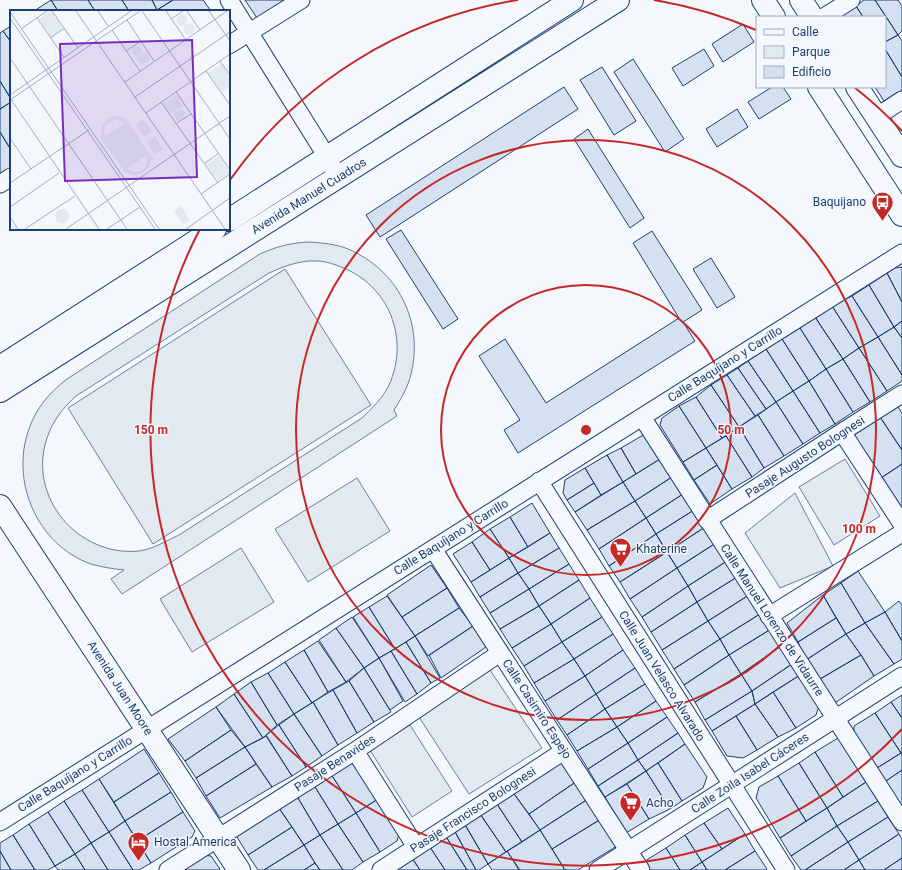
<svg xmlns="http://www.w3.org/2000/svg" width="902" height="870" viewBox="0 0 902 870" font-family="Roboto,sans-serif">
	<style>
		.green { fill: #e3e9f0; stroke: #687fa3; fill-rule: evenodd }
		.building { fill: #d5e0f0; stroke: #1d3f73 }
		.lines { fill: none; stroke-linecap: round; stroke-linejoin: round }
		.street-casing { stroke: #1d3f73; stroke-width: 19 }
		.secondary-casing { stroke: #1d3f73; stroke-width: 24 }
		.street { stroke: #f4f7fb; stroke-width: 17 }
		.secondary { stroke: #f4f7fb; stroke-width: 22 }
		.ring { fill: none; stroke: #c62828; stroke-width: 2 }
		.labels { text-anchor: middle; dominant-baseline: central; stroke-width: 3; stroke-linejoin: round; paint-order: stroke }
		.street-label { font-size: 12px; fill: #1d3f73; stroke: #f4f7fb }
		.poi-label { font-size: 12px; fill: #1d3f73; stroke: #f4f7fb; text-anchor: start }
		.inset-road { fill: none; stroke: #9eadc5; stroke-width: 1 }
		.view { fill: #7b2cbf; fill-opacity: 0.15; stroke: #7b2cbf; stroke-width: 2 }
		.inset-edge { fill: none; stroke: #1d3f73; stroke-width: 2 }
		.centre { fill: #c62828; stroke: #f4f7fb; stroke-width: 2 }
		.ring-label { font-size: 12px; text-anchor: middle; font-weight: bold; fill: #c62828; stroke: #f4f7fb; stroke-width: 3; stroke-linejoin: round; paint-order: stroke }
	</style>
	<rect width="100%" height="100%" fill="#f4f7fb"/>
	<path class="green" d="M309 242C323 243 336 244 348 249 398 270 424 322 411 374 408 387 401 399 394 410L397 416 122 594 111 579 124 570C113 569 102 567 91 564 37 545 10 481 29 429 36 408 50 392 67 379L260 254C278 246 290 243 309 242ZM308 261C312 261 316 261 320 261 327 262 334 264 341 267 389 285 410 339 389 385 383 398 372 408 362 418L179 535C166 541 153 549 139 551 78 557 27 497 47 438 53 420 63 408 76 396L269 273C282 267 293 263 308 261Z
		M285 269 371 405 153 544 68 408Z
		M845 459 880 516 834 545 799 487Z
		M357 478 390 531 308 582 275 529Z
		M795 493 833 566 780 588 745 533Z
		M241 548 274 602 192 652 160 599Z
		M488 667 542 748 469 794 417 714Z
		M410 725 452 791 412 817 370 750Z"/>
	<path class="building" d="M51 0H88L95 11H58Z
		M51 0 58 11H34Z
		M88 0H122L129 11H95Z
		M122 0H152L157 10 155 11H129Z
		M152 0H173L157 10Z
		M173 0H203L211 11H158L157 10Z
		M245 0H286L257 18Z
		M864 0H875L898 35 885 42V17H863L856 6Z
		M875 0H898L902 6V31L898 35Z
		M856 6 863 17H836Z
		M743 24 754 42 723 62 712 44Z
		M11 26V42L3 31Z
		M3 31 11 42V99L0 81V33Z
		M898 35 902 41V77L885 49V42Z
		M704 49 714 66 683 86 672 68Z
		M885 49 902 77V90L884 101 875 87H885Z
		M633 59 684 139 665 152 614 72Z
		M602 67 636 121 614 135 580 80Z
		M0 81 11 99V102L0 109Z
		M564 87 578 109 380 237 366 215Z
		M772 87H783L791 99 759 119 748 102Z
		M11 102V150L0 132V109Z
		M737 109 748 127 717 147 706 129Z
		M588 129 644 218 630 228 574 139Z
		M0 132 11 150V170L0 176Z
		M401 230 458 319 443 329 386 239Z
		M652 231 702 310 683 322 695 341 518 453 504 430 520 420 479 356 505 339 546 403 679 318 633 243Z
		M711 258 735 297 717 308 693 269Z
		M902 267V302L887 273 895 268Z
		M887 273 902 302V321L894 327 869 285Z
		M869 285 894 327 878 337 852 296Z
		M852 296 878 337 859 348 832 306Z
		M832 306 859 348 843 359 815 317Z
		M815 317 843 359 826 369 800 328Z
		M902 321V338L894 327Z
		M894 327 902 338V375L878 337Z
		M800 328 826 369 809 381 782 339Z
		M878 337 902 375V381L887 391 859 348Z
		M782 339 809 381 793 391 766 349Z
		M859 348 887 391 870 402 843 359Z
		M766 349 793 391 776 402 748 361Z
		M843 359 870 402 853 412 826 369Z
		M748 361 776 402 766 409 738 368Z
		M738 368 766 409 755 416 727 375Z
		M826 369 853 412 835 424 809 381Z
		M727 375 755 416 739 427 711 385Z
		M809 381 835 424 820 433 793 391Z
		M711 385 739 427 722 438 696 397Z
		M793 391 820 433 803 444 776 402Z
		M696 397 722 438 706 448 679 406Z
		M776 402 803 444 784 456 758 415Z
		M679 406 706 448 683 462 660 425 662 418Z
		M898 407 902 413V450L880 417Z
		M758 415 784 456 764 468 739 427Z
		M880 417 902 450V464L878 480 850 438Z
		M739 427 764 468 752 477 726 436Z
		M645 434 660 459 636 474 621 448Z
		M726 436 752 477 732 489 706 448Z
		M621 448 636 474 623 482 607 455Z
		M706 448 717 465 694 480 683 462Z
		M607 455 623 482 601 495 585 468Z
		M660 459 672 477 635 501 623 482Z
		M902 464V517L878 480Z
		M717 465 732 489 710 504 694 480Z
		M585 468 594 483 567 500 563 493 565 480Z
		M672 477 683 494 646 518 635 501Z
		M623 482 635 501 587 530 575 512Z
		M594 483 601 495 575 512 567 500Z
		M683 494 694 510 656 534 646 518Z
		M635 501 646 518 599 549 587 530Z
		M532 503 550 533 528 547 510 517Z
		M694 510 705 527 667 552 656 534Z
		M510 517 528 547 509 558 490 529Z
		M646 518 656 534 609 566 599 549Z
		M705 527 716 543 677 568 667 552Z
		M490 529 509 558 490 570 472 542Z
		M550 533 559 548 518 573 509 558Z
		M656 534 667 552 620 582 609 566Z
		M472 542 490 570 471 582 453 554Z
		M716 543 727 561 688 586 677 568Z
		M559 548 569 564 529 589 518 573Z
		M667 552 677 568 630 599 620 582Z
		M509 558 518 573 480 597 471 582Z
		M727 561 737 577 697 602 688 586Z
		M569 564 579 580 539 606 529 589Z
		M431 565 447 588 402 617 387 595Z
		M677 568 688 586 642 617 630 599Z
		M858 571 885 612 865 623 841 583Z
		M518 573 529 589 490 613 480 597Z
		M737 577 749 595 708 621 697 602Z
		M579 580 590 598 551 624 539 606Z
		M841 583 865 623 846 634 823 595Z
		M688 586 697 602 651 632 642 617Z
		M447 588 459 608 415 636 402 617Z
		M529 589 539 606 500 629 490 613Z
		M749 595 760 614 720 639 708 621Z
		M823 595 836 618 798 642 787 623Z
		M387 596 415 636 395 649 369 607Z
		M590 598 602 617 562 642 551 624Z
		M899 601 902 605V641L885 612Z
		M697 602 708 621 662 650 651 632Z
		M539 606 551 624 512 648 500 629Z
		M369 607 395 649 379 658 353 617Z
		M459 608 473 626 428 656 415 636Z
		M885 612 902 641V659L894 664 865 623Z
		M760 614 771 629 729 655 720 639Z
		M352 617 379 658 364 668 336 628Z
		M602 617 613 634 574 659 562 642Z
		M836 618 846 634 806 660 798 642Z
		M708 621 720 639 674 669 662 650Z
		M865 623 894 664 874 676 861 655 846 634Z
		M551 624 562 642 524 666 512 648Z
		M473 626 486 647 441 678 429 655Z
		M336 628 364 668 346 682 319 640Z
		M771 629 781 646 741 674 729 655Z
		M613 634 623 650 585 676 574 659Z
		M846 634 861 655 820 679 806 660Z
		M415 636 440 678 431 683 406 642Z
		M720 639 729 655 684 685 674 669Z
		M318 641 346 682 328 692 304 650Z
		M406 642 431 683 417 694 391 651Z
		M562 642 574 659 534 683 524 666Z
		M781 646 792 664 752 691 741 674Z
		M304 650 328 692 312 703 285 662Z
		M623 650 635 668 596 694 585 676Z
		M391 651 417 694 405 702 379 658Z
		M729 655 741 674 695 702 684 685Z
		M861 655 874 676 835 703 820 679Z
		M379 658 403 701 390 710 364 668Z
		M574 659 585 676 545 701 534 683Z
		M285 662 312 703 294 714 268 673Z
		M792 664 800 675 755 704 752 691Z
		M364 668 391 712 374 722 349 681Z
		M635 668 645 684 605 709 596 694Z
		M268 673 294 714 277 725 251 682Z
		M741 674 752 691 705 720 695 702Z
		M800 675 819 706 816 715 796 728 773 692Z
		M585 676 596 694 557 720 545 701Z
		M349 681 374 722 357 733 333 690Z
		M251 682 277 725 263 738 234 694Z
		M645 684 656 701 617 727 605 709Z
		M333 690 357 733 338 745 313 702Z
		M752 691 755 704 712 731 705 720Z
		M773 692 796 728 778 737 755 704Z
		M234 694 263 738 245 747 216 707Z
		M596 694 605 709 567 735 557 720Z
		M902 695V718L891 702Z
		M656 701 667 717 628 743 617 727Z
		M313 702 338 745 322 756 294 714Z
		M891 702 902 718V752L901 753 875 713Z
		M755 704 778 737 757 750 736 716Z
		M216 707 231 730 185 761 168 739Z
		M605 709 617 727 577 751 567 735Z
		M875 713 901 753 877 768 854 733V726Z
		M294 714 322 756 306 767 279 725Z
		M736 716 757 750 743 758 727 756 712 731Z
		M667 717 678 733 638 760 628 743Z
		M279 725 306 767 292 776 266 735Z
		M617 727 628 743 588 769 577 751Z
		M231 730 245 747 196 778 185 761Z
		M678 733 685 744 646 771 638 760Z
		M266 736 292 776 272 787 245 747Z
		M838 738 866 782 843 797 815 752Z
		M628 743 638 760 598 786 588 769Z
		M685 744 707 777 703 788 682 801 658 763Z
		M245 747 256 764 206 796 196 778Z
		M144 749 159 773 114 802 99 779Z
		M815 752 843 797 827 808 799 763Z
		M901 753 902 755V770L886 781 877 768Z
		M562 757 577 781 529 814 512 791Z
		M638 760 646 771 605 797 598 786Z
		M355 761 378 799 356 813 329 771Z
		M658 763 682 801 670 809 646 771Z
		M799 763 827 808 806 821 778 776Z
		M256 764 272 787 220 818 206 796Z
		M902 770V810L886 781Z
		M329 771 356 813 338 824 312 782Z
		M646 771 670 809 649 819 627 784Z
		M159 773 171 792 125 821 114 802Z
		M778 776 806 821 780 838 756 798 759 787Z
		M99 779 125 821 109 832 82 790Z
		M577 781 588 799 540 830 529 814Z
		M312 782 338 824 320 835 295 793Z
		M866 782 878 801 837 826 827 808Z
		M627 784 649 819 626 833 605 797Z
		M82 790 109 832 91 843 64 801Z
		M512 791 540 830 522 842 495 801Z
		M171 792 183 812 137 841 125 821Z
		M295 793 320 835 304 845 277 805Z
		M378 799 399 834 397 841 380 852 356 813Z
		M588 799 601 819 552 849 540 830Z
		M64 801 91 843 75 854 48 812Z
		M495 801 522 842 506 852 479 812Z
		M878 801 888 817 848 842 837 826Z
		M277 805 292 827 248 855 237 837 240 829Z
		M728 808 745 834 722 849 704 823Z
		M827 808 837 826 791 856 780 838Z
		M48 812 75 854 55 866 29 824Z
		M183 812 195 831 192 837 151 863 137 841Z
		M356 813 380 852 363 862 338 824Z
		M480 814 506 852 488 864 464 823Z
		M888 817 899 834 859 860 848 842Z
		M601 819 617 846 578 870H565L552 849Z
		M125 821 151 863 139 870H133L109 832Z
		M464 823 488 864 479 870H476L453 828Z
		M704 823 722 849 702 862 685 835Z
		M29 824 55 866 48 870H35L13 835Z
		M338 824 363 862 352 870H343L320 835Z
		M837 826 848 842 805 870H801L791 856Z
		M292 827 304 845 264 870H258L248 855Z
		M454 830 476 870H467L445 835Z
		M540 830 552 849 565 870H520L507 851Z
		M109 832 133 870H108L91 843Z
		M745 834 755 851 725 870H707L702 862Z
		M899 834 902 839V858L884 870H865L859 860Z
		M13 835 35 870H11L0 851V843Z
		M320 835 343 870H320L315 863 304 845Z
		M445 835 467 870H445L428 844Z
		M685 835 702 862 690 870H680L666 848Z
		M848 842 859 860 844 870H805Z
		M91 843 108 870H85L75 854Z
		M428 844 445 870H420L412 858Z
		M304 845 315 863 304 870H264Z
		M666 848 680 870H650L645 861Z
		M0 851 11 870H0Z
		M507 851 519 870H492L488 864Z
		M755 851 767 869 766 870H725Z
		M75 854 85 870H58L55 866Z
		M202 855 211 856 220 869 218 870H178Z
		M412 858 420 870H393Z
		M902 858V870H884Z
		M859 860 865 870H844Z
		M702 862 707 870H690Z
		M315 863 320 870H304Z"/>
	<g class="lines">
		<defs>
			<path id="street" d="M229 0 327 157 333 168
				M824 17 851 0
				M229 45 301 0
				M876 117 902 100
				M0 184 11 177
				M642 417 902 822
				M842 432 902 524
				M539 481 786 870
				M707 520 842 432 902 394
				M433 549 641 870
				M769 616 902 533
				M355 751 416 847
				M0 822 902 253
				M168 870 355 751 500 653
				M381 870 564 751
				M598 870 902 676"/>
			<path id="secondary" d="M763 0 774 17
				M801 0 812 17
				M819 87 902 215
				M857 87 902 156
				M229 220 572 0
				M0 367 215 229
				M0 391 618 0
				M0 506 239 870"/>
		</defs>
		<use href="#street" class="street-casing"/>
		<use href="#secondary" class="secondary-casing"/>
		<use href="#street" class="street"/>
		<use href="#secondary" class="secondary"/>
	</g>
	<g class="ring">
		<circle cx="586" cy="430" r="145"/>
		<circle cx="586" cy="430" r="290"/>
		<path d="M902 729A435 435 0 0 1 200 229M230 180A435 435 0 0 1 518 0M654 0A435 435 0 0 1 756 30M854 87A435 435 0 0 1 902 131"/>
	</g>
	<defs>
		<symbol id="bus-pin" viewBox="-11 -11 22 30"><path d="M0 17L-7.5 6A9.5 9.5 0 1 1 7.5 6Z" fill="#c62828" stroke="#f4f7fb"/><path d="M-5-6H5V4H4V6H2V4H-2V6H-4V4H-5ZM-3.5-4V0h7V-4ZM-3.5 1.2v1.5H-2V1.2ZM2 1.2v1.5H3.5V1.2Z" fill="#fff"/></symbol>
		<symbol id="supermarket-pin" viewBox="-11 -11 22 30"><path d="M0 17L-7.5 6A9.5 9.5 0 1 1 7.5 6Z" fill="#c62828" stroke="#f4f7fb"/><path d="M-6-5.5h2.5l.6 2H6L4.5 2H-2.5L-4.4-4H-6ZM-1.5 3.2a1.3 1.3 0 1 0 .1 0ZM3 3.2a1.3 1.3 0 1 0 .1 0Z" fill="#fff"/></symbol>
		<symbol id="hotel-pin" viewBox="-11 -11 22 30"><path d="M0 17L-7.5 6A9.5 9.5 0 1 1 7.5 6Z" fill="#c62828" stroke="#f4f7fb"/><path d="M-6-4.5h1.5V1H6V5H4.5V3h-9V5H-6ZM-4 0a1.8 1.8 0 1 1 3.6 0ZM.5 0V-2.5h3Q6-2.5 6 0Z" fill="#fff"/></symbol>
	</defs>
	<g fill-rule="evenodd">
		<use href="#bus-pin" x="870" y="190" width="25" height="34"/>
		<use href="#supermarket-pin" x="608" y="536" width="25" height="34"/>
		<use href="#supermarket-pin" x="618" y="790" width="25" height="34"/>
		<use href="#hotel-pin" x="126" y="830" width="25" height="34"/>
	</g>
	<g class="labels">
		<g class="street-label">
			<text transform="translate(309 196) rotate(-32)">Avenida Manuel Cuadros</text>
			<text transform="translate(725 364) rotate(-32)">Calle Baquíjano y Carrillo</text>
			<text transform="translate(805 457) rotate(-33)">Pasaje Augusto Bolognesi</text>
			<text transform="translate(451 537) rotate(-32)">Calle Baquíjano y Carrillo</text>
			<text transform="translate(772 620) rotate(57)">Calle Manuel Lorenzo de Vidaurre</text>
			<text transform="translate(662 676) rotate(58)">Calle Juan Velasco Alvarado</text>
			<text transform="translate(120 688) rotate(57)">Avenida Juan Moore</text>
			<text transform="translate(537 709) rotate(57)">Calle Casimiro Espejo</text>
			<text transform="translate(335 763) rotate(-33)">Pasaje Benavides</text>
			<text transform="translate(750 773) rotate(-33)">Calle Zoila Isabel Cáceres</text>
			<text transform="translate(75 774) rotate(-32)">Calle Baquíjano y Carrillo</text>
			<text transform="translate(473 810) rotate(-33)">Pasaje Francisco Bolognesi</text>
		</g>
		<g class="poi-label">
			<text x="866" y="202" text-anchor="end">Baquijano</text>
			<text x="636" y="549">Khaterine</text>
			<text x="646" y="803">Acho</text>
			<text x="154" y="842">Hostal America</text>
		</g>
	</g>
	<g transform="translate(10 10)">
		<rect width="220" height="220" fill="#f4f7fb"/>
		<path d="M41 1 53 19 41 27 29 9ZM166.5 10a5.5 5.5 0 1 1 11 0a5.5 5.5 0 1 1-11 0ZM173.5 19a5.5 5.5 0 1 1 11 0a5.5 5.5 0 1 1-11 0ZM122 41a5 5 0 1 1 10 0a5 5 0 1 1-10 0ZM136 42 140 50 132 55 125 48ZM211 54 220 67V76L212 82 198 63ZM166 85 173 96 161 104 153 94ZM172 99 177 104 167 111 163 105ZM107 106 116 109 144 150H141L138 158 131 164 122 165 115 162 91 129 92 115 98 108ZM105 109 115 113 94 127 95 115ZM137 145V153L133 160 125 162 116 159ZM133 109 142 121 134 127 126 115ZM145 126 153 139 145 144 137 132ZM209 146 220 163 208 171 196 154ZM171 196 180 210 173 214 164 201ZM45 206a7 7 0 1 1 14 0a7 7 0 1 1-14 0Z" fill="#e3e9f0" fill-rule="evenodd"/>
		<path class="inset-road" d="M42 1 68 38M66 1 215 219M88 1 98 16M132 1 220 129M156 1 176 30M177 1 190 20M199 1 220 31M0 2 149 219M0 8 145 219M27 8 54 47M161 9 173 1M117 10 144 51M11 19 37 1M102 20 130 61M40 28 55 18M116 41 131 31M0 48 117 219M210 51 220 65M196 61 220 95M115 72 217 1M166 82 220 160M0 85 121 1M125 87 220 22M0 88 89 219M0 90 130 1M151 92 208 173M136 103 220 44M167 113 181 104M0 128 21 159M195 153 209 143M0 173 79 120M191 184 220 164M0 197 49 163M0 207 8 219M15 219 65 186M56 219 220 106M97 219 130 197M176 219 220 188"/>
		<path class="view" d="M182 30 187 167 55 171 50 34Z"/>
		<rect width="220" height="220" class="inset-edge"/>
	</g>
	<circle cx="586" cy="430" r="6" class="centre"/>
	<g class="ring-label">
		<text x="731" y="434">50 m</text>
		<text x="151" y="434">150 m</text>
		<text x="859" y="533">100 m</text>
	</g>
	<rect x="756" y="16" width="130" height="72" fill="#f4f7fb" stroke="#9eadc5"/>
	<rect x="764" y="29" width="20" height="6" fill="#f4f7fb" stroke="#9eadc5"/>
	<text x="792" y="36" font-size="12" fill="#1d3f73">Calle</text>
	<rect x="764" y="46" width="20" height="12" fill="#e3e9f0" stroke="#9eadc5"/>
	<text x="792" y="56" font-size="12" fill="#1d3f73">Parque</text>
	<rect x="764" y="66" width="20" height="12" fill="#d5e0f0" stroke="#9eadc5"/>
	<text x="792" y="76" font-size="12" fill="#1d3f73">Edificio</text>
</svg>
